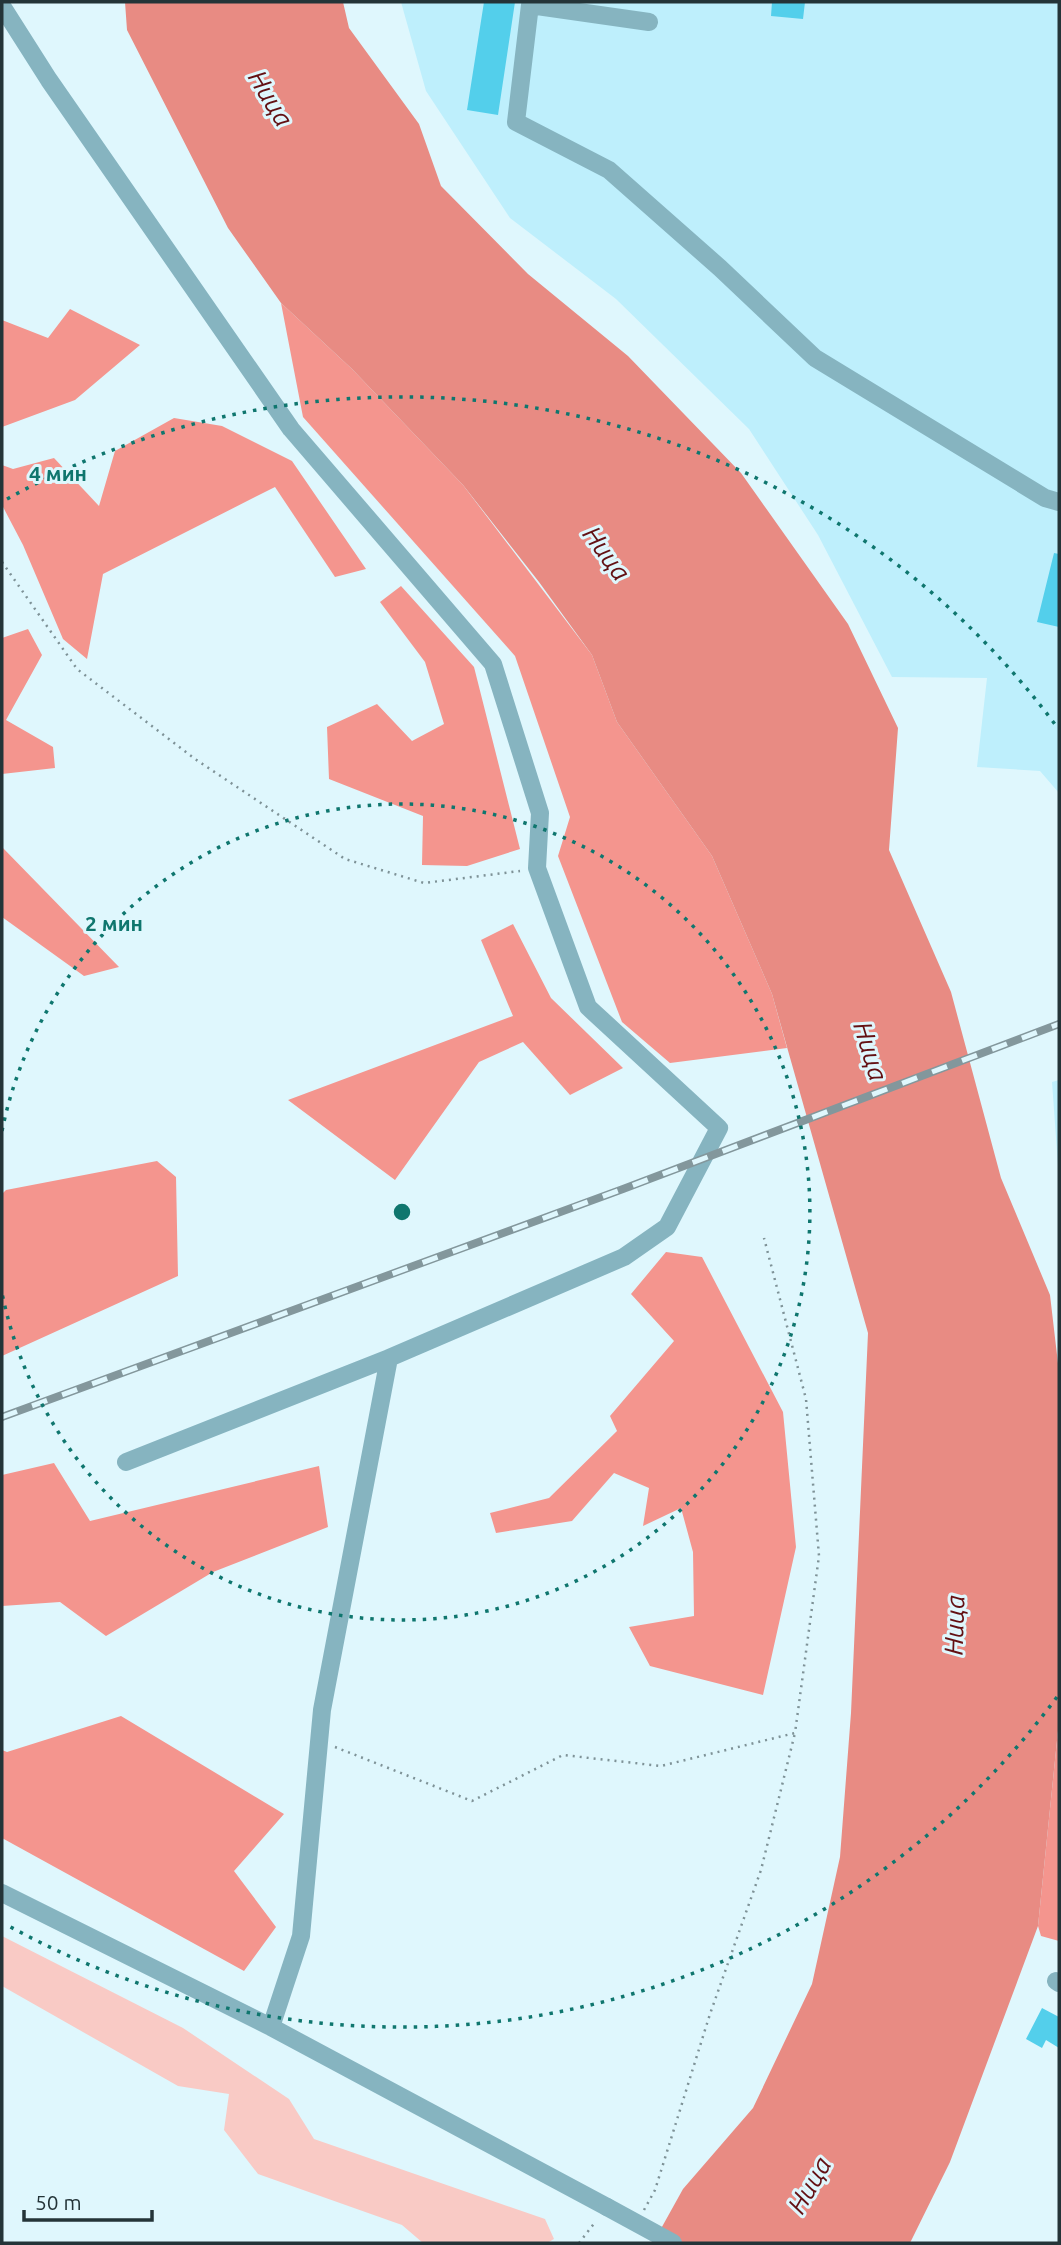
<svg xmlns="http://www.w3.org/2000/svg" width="1061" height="2245" viewBox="0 0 1061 2245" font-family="Ubuntu,sans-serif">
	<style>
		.built { fill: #beeffc }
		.green { fill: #f9cac5 }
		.forest { fill: #f4958e }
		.water { fill: #e88b83 }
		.building { fill: #53cfeb }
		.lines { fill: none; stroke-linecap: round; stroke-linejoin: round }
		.path { stroke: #7e9297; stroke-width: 2.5; stroke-dasharray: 2 5; stroke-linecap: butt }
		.minor { stroke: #86b4c0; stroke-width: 18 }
		.rail-casing { stroke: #83979c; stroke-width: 8 }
		.rail { stroke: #dff7fd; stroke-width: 5; stroke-dasharray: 16; stroke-linecap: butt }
		.minor-bridge { stroke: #86b4c0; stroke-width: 18 }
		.ring { fill: none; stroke: #0f766e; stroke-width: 3.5; stroke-dasharray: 3.5 7 }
		.labels { text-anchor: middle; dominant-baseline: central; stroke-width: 6; stroke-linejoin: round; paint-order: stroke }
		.water-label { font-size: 26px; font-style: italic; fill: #631013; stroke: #dff7fd }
		.centre { fill: #0f766e; stroke: #dff7fd; stroke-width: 3.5 }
		.ring-label { font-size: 21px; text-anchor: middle; font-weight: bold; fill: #0f766e; stroke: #dff7fd; stroke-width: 6; stroke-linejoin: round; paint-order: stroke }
	</style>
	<rect width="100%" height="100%" fill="#dff7fd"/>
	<path class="built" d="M401 2H1059V793L1040 771 977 767 987 678 892 677 818 535 749 429 616 299 510 218 426 91Z
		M1059 1080V1179L1052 1082Z"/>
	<path class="green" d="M2 1936 183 2028 289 2099 314 2139 545 2219 554 2239 547 2243H423L402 2225 258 2174 224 2130 229 2094 178 2086 2 1986Z"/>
	<path class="forest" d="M281 303 352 369 463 485 592 655 617 722 712 856 772 994 787 1048 670 1063 622 1022 558 856 570 817 515 656 303 417Z
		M70 309 140 345 75 400 2 427V320L48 338Z
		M174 418 222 426 292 461 366 569 335 577 275 487 103 574 87 659 63 639 23 545 2 505V465L13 469 54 458 99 506 115 451Z
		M401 586 474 667 520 849 467 866 422 865 423 816 329 779 327 727 377 704 412 741 444 724 425 662 380 602Z
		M28 629 42 655 6 720 53 747 55 768 2 774V638Z
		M2 847 119 967 84 976 2 917Z
		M513 924 551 998 623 1068 570 1095 523 1042 479 1062 395 1180 288 1100 513 1016 481 940Z
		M157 1161 176 1177 178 1276 2 1356V1194L6 1190Z
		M666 1252 702 1257 783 1412 796 1547 763 1695 650 1666 629 1627 694 1616 693 1552 681 1508 643 1526 649 1488 614 1473 572 1521 496 1533 490 1513 549 1498 617 1431 610 1416 674 1341 631 1294Z
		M54 1463 90 1521 319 1466 328 1527 213 1572 106 1636 60 1602 2 1606V1475Z
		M121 1716 284 1814 234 1871 276 1927 244 1971 2 1838V1750L7 1752Z
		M1059 1721V1941L1041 1936 1038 1926Z"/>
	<path class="water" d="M125 2H343L349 28 419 124 441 186 528 274 628 356 741 473 848 624 898 728 889 850 951 992 1001 1178 1050 1295 1059 1372V1721L1038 1926 950 2162 910 2243H653L683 2189 753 2108 812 1984 840 1857 851 1713 868 1333 772 994 712 856 617 722 592 655 539 582 463 485 352 369 281 303 228 228 127 30Z"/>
	<path class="building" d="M484 2H515L498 115 467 110Z
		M772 2H805L803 19 771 16Z
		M1054 553 1059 554V627L1037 622Z
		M1042 2008 1059 2017V2048L1046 2040 1042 2048 1026 2039Z"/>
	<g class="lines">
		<path class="path" d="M2 562 77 669 195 759 345 859 424 883 520 871
			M335 1747 472 1801 563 1755 661 1766 795 1733 819 1556 806 1399 764 1238
			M644 2210 655 2190 710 2014 761 1870 795 1733
			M579 2243 596 2221"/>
		<path class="minor" d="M2 6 49 80 291 429 493 664 540 813 537 868 588 1007 719 1128 667 1227 624 1257 389 1358 322 1710 301 1936 271 2027
			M649 22 530 5 516 122 609 170 720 268 815 358 1045 498 1059 502
			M126 1462 389 1358
			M2 1893 271 2027 607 2207
			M1056 1981 1059 1983"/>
		<defs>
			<path id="rail" d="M2 1417 623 1189 1059 1024"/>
		</defs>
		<use href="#rail" class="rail-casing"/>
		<use href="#rail" class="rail"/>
		<path class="minor-bridge" d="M607 2207 673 2243"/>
	</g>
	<g class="ring">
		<path d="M2 1131A408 408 0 1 1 2 1293"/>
		<path d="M1057 1697A815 815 0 0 1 7 1925M7 499A815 815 0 0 1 1057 727"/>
	</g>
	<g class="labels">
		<g class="water-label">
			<text transform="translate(271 98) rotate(59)">Ница</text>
			<text transform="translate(607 553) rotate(54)">Ница</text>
			<text transform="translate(871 1051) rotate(73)">Ница</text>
			<text transform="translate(954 1625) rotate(-88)">Ница</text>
			<text transform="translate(809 2185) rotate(-60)">Ница</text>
		</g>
	</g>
	<circle cx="402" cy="1212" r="10" class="centre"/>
	<g class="ring-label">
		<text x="58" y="481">4 мин</text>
		<text x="114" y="931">2 мин</text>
	</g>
	<rect width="1061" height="2245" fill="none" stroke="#243438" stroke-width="7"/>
	<path d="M24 2210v10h128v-10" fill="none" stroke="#243438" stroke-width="3.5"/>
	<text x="35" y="2210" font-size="21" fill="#243438" stroke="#dff7fd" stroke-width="5" paint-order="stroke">50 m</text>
</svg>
